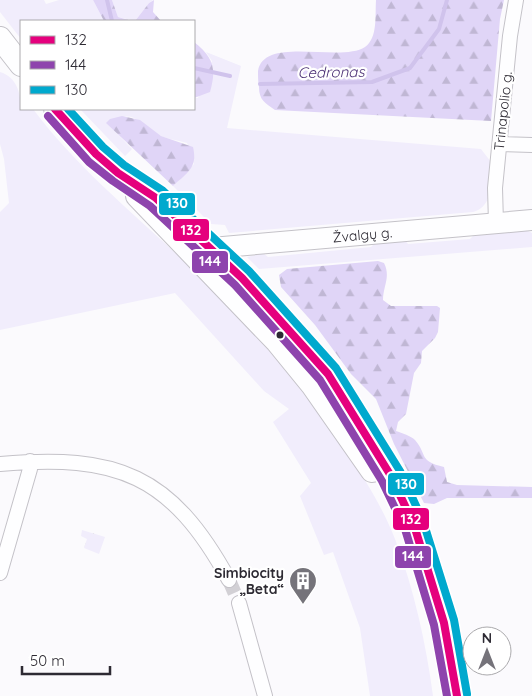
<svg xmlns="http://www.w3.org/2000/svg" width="532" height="696" viewBox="0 0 532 696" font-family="Quicksand,sans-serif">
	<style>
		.green { fill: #f1edfc }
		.forest { fill: url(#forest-firs) }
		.park { fill: url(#park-tufts) }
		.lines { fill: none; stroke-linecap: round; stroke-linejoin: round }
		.stream { stroke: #d0c3ec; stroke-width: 4 }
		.minor-tunnel { stroke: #d2d0d5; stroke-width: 14; stroke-dasharray: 14 7; stroke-linecap: butt }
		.minor-casing { stroke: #c4c2c8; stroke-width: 16 }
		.secondary-casing { stroke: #c4c2c8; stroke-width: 22 }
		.primary-casing { stroke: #c4c2c8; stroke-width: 24 }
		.minor { stroke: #fefeff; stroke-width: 14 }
		.secondary { stroke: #fefeff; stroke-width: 20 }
		.primary { stroke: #fefeff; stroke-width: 22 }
		.bus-1-casing { stroke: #fff; stroke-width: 11 }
		.bus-2-casing { stroke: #fff; stroke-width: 11 }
		.bus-3-casing { stroke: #fff; stroke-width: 11 }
		.bus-1 { stroke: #e5007d; stroke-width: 8 }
		.bus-2 { stroke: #8e44ad; stroke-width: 8 }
		.bus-3 { stroke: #00a9ce; stroke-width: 8 }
		.bus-dot { fill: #2d2a33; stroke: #fff; stroke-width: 2 }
		.labels { text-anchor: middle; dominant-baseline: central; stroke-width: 4.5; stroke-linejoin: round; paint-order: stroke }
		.street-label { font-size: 14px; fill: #2d2a33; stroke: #fff }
		.poi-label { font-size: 14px; font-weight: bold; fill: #2d2a33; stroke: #fff; text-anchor: end }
		.water-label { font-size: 15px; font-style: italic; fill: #4d3276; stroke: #fff }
		.line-badge { stroke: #fff; stroke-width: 2 }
		.badge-label { font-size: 14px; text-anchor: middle; font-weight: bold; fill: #fff }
	</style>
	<defs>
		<pattern id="forest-firs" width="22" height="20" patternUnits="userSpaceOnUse" patternTransform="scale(1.25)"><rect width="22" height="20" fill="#e0d5f7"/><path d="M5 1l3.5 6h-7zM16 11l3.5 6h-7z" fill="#c0b7d4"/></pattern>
		<pattern id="park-tufts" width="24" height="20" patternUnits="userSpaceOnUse" patternTransform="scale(1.25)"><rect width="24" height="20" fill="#f1edfc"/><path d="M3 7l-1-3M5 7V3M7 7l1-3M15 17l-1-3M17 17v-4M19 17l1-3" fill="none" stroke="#cfcbd8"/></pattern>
	</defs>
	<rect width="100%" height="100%" fill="#fbfafd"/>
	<path class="green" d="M0 0H44L46 4 59 0H93L104 21H21V39L0 12Z
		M112 0H153L149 3 135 21 118 17Z
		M206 52 241 66 227 128 481 149 491 162C490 180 495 206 473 212L229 233 225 225 211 224 173 186 194 164 187 143C177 140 164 139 156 133 134 118 133 110 107 123L132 149 125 156 80 109H194V98H198L212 61Z
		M0 72C17 77 21 94 21 109H33C83 176 150 226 209 285 255 331 297 381 334 435 358 468 380 501 395 539 414 589 426 643 433 696H370L360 628 333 552 324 555 300 496 311 483 273 422 289 409 264 391 175 293 0 330V212L9 203 4 159 0 144Z
		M526 230 532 233V247L259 269 247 257 263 253 268 257 371 247 375 243 405 240 408 244 470 239 474 235Z"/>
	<path class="forest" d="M93 0H112L118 17 132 21H104Z
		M154 0 153 12 161 21H135L149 3Z
		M376 0H504L500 19 491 121 275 110C265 103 259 100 259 87 258 82 258 76 258 71 264 35 341 63 365 47 378 38 375 15 376 0Z
		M194 42C213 57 217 68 210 92L194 98Z
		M122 116 140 120 161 136 193 147C198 168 187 173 173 186L106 123 110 119Z
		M378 261 384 263C391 277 383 286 383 300L391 306H437L440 308 438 332 435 338 422 351 421 363 414 373 406 414 398 422 396 431C402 433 411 436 415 440 428 455 418 461 444 467L447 482 457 485 532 487V498H447L434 504 424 503 394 444 376 399 351 374 315 325 281 287 279 275 287 269Z"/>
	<path class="park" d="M82 530 105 537 99 554 84 548 87 539 81 536Z"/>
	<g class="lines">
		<path class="stream" d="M107 0 112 21
			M194 68 230 76
			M260 84 372 82 410 68 439 29 447 0"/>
		<path class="minor-tunnel" d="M229 580 239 603"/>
		<defs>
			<path id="minor" d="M500 144 532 145
				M496 223 495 188 510 36 516 0
				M0 464C117 454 171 474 229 580
				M0 573 30 469V461
				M239 603 265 696"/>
			<g id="secondary">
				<path id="s1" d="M202 258 212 248 532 220"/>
			</g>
			<path id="primary" d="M0 38 21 65
				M55 109 96 154 118 173 156 198 242 278 328 374 350 407 391 476 414 525 444 623 457 696
				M137 196 277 342 312 385 372 471"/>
		</defs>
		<use href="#minor" class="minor-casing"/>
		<use href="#secondary" class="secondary-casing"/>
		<use href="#primary" class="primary-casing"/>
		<use href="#minor" class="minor"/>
		<use href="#secondary" class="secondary"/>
		<use href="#primary" class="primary"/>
		<defs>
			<path id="bus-1" d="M55 109 96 154 118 173 156 198 242 278 328 374 391 476 414 525 444 623 457 696"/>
			<path id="bus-2" d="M48 116 89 162 113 181 150 206 235 285 320 380 382 481 405 529 434 625 447 696"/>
			<path id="bus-3" d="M68 109 103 147 124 165 162 190 249 271 336 368 400 471 423 521 454 620 467 694"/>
		</defs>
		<use href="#bus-1" class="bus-1-casing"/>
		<use href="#bus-2" class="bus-2-casing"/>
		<use href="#bus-3" class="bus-3-casing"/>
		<use href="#bus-1" class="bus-1"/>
		<use href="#bus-2" class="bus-2"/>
		<use href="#bus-3" class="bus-3"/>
	</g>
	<defs>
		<symbol id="building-pin" viewBox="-11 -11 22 30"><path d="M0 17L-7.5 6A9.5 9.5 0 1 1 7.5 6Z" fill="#75737a" stroke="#fff"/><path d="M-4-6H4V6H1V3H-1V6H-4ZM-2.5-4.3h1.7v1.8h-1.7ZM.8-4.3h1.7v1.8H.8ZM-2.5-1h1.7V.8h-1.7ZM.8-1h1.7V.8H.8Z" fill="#fff"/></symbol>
	</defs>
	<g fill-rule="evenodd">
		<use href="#building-pin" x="287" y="565" width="32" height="43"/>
	</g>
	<circle class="bus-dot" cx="280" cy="335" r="4.5"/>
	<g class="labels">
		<g class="street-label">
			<text transform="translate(503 111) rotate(-84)">Trinapolio g.</text>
			<text stroke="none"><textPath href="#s1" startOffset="165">Žvalgų g.</textPath></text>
		</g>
		<g class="poi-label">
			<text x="284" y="573">Simbiocity<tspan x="284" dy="16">„Beta“</tspan></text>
		</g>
		<g class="water-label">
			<text transform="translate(331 72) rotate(-1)">Cedronas</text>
		</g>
	</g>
	<g class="line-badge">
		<rect x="158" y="192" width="38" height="24" rx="5" fill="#00a9ce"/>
		<rect x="172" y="218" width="38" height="24" rx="5" fill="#e5007d"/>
		<rect x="191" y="250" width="38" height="24" rx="5" fill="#8e44ad"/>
		<rect x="387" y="472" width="38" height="24" rx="5" fill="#00a9ce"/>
		<rect x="392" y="507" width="38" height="24" rx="5" fill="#e5007d"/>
		<rect x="394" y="545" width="38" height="24" rx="5" fill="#8e44ad"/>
	</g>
	<g class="badge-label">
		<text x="177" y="208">130</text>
		<text x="191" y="235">132</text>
		<text x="210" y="266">144</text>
		<text x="406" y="489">130</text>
		<text x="411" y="524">132</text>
		<text x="413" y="561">144</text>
	</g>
	<rect x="20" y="20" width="175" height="90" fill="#ffffff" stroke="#abaaad"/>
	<rect x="30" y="36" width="25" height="8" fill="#e5007d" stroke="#abaaad"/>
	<text x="65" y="45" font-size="15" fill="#2d2a33">132</text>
	<rect x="30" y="61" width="25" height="8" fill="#8e44ad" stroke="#abaaad"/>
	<text x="65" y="70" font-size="15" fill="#2d2a33">144</text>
	<rect x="30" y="86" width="25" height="8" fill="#00a9ce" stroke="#abaaad"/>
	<text x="65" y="95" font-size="15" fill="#2d2a33">130</text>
	<g transform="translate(487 651)"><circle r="24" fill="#ffffff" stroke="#abaaad"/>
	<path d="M0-4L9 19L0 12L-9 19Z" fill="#75737a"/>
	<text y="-8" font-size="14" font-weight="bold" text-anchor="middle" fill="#2d2a33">N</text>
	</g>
	<path d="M22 666v8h88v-8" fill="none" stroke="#2d2a33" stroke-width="2.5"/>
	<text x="30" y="666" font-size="15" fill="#2d2a33" stroke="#ffffff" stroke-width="4" paint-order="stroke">50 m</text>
</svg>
